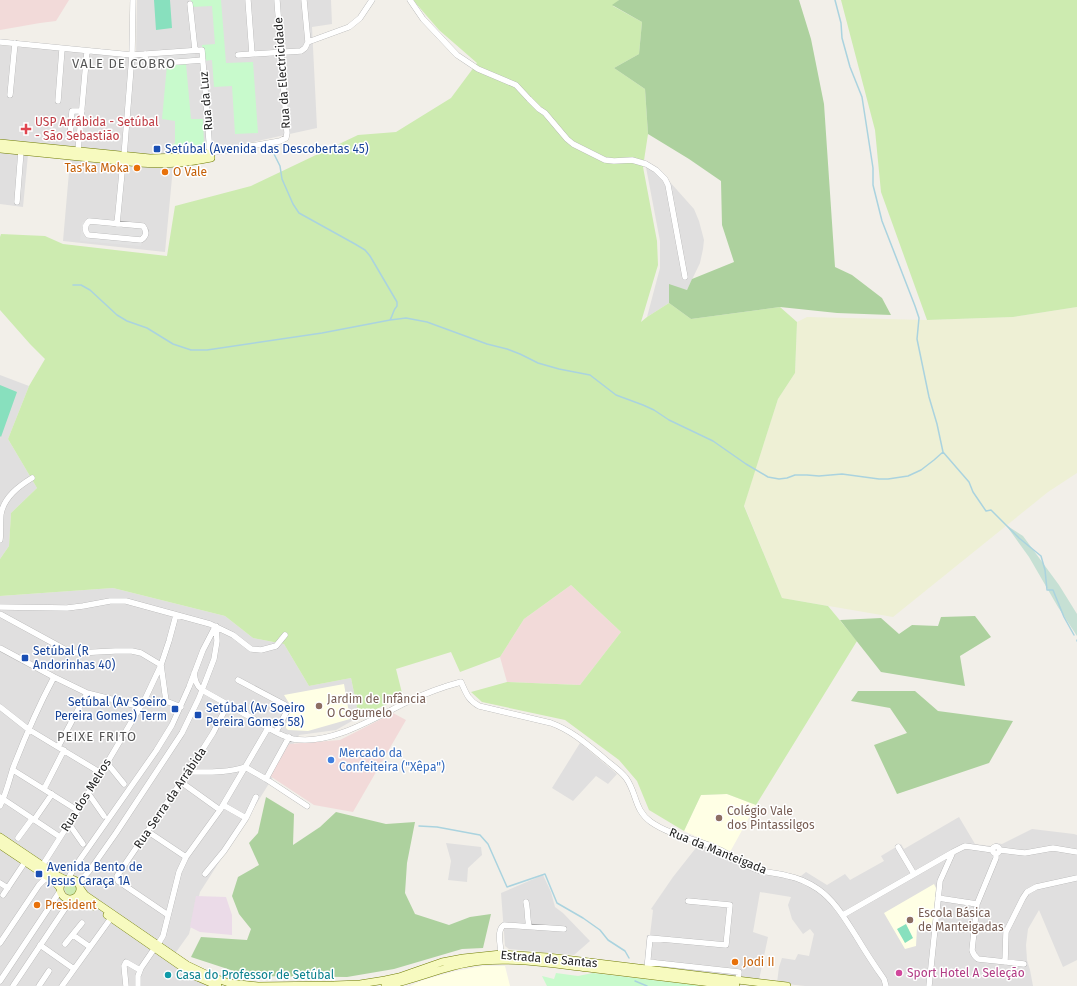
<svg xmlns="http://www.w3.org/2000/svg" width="1077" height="986" viewBox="0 0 1077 986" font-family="'Fira Sans',sans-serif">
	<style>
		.residential { fill: #e0dfdf }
		.commercial { fill: #f2dad9 }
		.industrial { fill: #ebdbe8 }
		.education { fill: #ffffe5 }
		.farmland { fill: #eef0d5 }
		.grass { fill: #cdebb0 }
		.forest { fill: #add19e }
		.wetland { fill: #c6e0d4 }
		.park { fill: #c8facc }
		.pitch { fill: #88e0be }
		.parking { fill: #e2e2e2 }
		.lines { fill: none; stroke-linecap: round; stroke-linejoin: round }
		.stream { stroke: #aad3df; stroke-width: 1.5 }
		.street-casing { stroke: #a9a9a9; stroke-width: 6 }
		.secondary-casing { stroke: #707d05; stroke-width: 8 }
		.street { stroke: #fff; stroke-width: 5.5 }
		.secondary { stroke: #f7fabf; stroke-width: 7 }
		.health-dot { fill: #e0444e; stroke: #fff; stroke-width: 1.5 }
		.transit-dot { fill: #1a4fb4; stroke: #fff; stroke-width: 1.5 }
		.food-dot { fill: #e8710a; stroke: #fff; stroke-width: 1.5 }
		.education-dot { fill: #8d6e63; stroke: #fff; stroke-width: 1.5 }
		.shop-dot { fill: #3f7fe0; stroke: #fff; stroke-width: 1.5 }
		.hotel-dot { fill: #d1479c; stroke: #fff; stroke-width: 1.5 }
		.culture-dot { fill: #0f9aa8; stroke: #fff; stroke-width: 1.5 }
		.labels { text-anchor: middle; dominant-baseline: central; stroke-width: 3; stroke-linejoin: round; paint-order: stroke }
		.street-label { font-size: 12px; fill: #222; stroke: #fff }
		.health-label { font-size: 12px; fill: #be3a42; stroke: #fff; text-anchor: start }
		.transit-label { font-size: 12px; fill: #164399; stroke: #fff; text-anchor: start }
		.food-label { font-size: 12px; fill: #c56008; stroke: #fff; text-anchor: start }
		.education-label { font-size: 12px; fill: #785e54; stroke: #fff; text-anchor: start }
		.shop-label { font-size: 12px; fill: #366cbe; stroke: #fff; text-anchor: start }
		.hotel-label { font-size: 12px; fill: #b23c85; stroke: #fff; text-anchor: start }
		.culture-label { font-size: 12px; fill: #0d838f; stroke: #fff; text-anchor: start }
		.neighbourhood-label { font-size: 13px; letter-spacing: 1px; fill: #555; stroke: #fff }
	</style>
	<rect width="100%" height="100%" fill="#f2efe9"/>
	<path class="residential" d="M137 0H331L332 24 312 27 317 128 235 146H175L165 252 63 241 71 149 29 144 23 207 0 204V45L136 57Z
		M645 162 661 172 694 209 699 221 704 240 703 249 700 263 687 290 669 285V303L647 317 660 268V241Z
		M0 375 29 386 8 439 37 488 11 513 9 546 0 559Z
		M113 588 225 616 253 638 284 644 309 686 351 678 359 717 336 730 299 735 260 798 200 892 189 934 169 962 213 986H0V596Z
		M580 743 617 774 608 784 596 776 573 801 552 788Z
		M959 817 975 844 991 846 996 843 1002 844 1032 829 1074 834 1077 835V960L1063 967 1039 910 1028 929 1026 945 1027 960 1030 970 1033 986H805L777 983 779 967 782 958 795 960 798 954 809 956 814 934 810 929 803 934 792 919 788 905 791 897 760 892 753 932 768 937 759 980 644 967 647 935H650L653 910 651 909 673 877 699 844 717 851 761 874 788 878 801 876 806 872 827 885 845 874 850 880 884 861 881 856 901 844 904 849Z
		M446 843 481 847 482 855 468 868 467 882 448 880 451 861Z
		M543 875 551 892 555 907 563 913 590 941 574 955 509 949 505 946 501 893Z"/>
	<path class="commercial" d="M0 0H69L56 21 40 23 0 30Z
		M571 585 621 632 580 685 507 682 500 657 524 619Z
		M393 713 406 720 353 812 314 805 270 776 289 744 340 740Z"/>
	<path class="industrial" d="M196 896 226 897 232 915V935L200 932 190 927Z"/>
	<path class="education" d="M344 684 350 719 308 731 288 730 286 728V723L288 722 287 718 291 709 289 703 284 695Z
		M727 794 756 805 730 852 684 831 701 795Z
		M934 884 936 888 932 929 917 927 916 946 905 949 884 913Z
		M483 966H505L510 986H410L423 980 456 971Z"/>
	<path class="farmland" d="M1077 307V473L1048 492 893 617 782 598 744 505 778 399 795 373 797 322 807 317 927 320 1013 317Z"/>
	<path class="grass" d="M413 0H619L613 6 642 22 639 54 614 68 645 89 648 134 643 167 657 241 658 265 641 322 647 317 669 303 691 319 780 307 797 322 795 373 778 399 744 506 782 598 828 606 857 641 756 805 727 794 701 795 684 831 649 810 637 781 619 760 565 720 482 702 471 692 507 682 580 685 621 632 571 585 524 619 500 657 460 672 451 652 396 669 403 697 359 717 351 678 309 686 284 644 253 638 225 616 113 588 0 596V559L9 546 11 513 37 488 8 439 29 386 45 359 30 344 0 310V237L1 234 45 236 63 244 167 256 175 206 251 186 358 135 396 132 451 98 477 63 439 30Z
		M841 0H1077V307L1013 317 927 320 881 192 875 130Z
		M65 889a6 6 0 1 1 12 0a6 6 0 1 1-12 0Z"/>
	<path class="forest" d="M619 0H799L811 39 824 104 835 267 852 275 882 298 891 315 837 313 780 307 691 319 669 303V284L687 290 692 279 734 262 722 225 721 181 689 159 648 134 645 89 614 68 639 54 642 22 612 5Z
		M975 616 991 637 960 656 965 686 881 672 840 620 881 618 899 634 912 625 938 626 941 617Z
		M858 691H915L938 711 1013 721 989 763 897 794 874 745 907 733 890 708 851 701Z
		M266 797 294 814 293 845 320 827 336 812 386 824 415 822 407 863 405 893 415 914 449 925 470 917 491 914 483 948 462 949 394 969 347 977 249 976 191 957 201 937 247 940 251 929 239 914 232 896 238 877 259 865 249 843 258 833Z"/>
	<path class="wetland" d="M1006 525 1023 536 1059 585 1077 614V636L1058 607 1029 557Z"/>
	<path class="park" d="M191 0H221L226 63 253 62 258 133 235 134 232 86 214 87 212 60 203 61 202 45 215 44 212 6 191 7Z
		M186 64 191 119H203L204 145 172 148V145L175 143V121L162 119 167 65Z
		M556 973 578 976 593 973 703 986H547L542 976 554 979Z"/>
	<path class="pitch" d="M154 0H170L172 28 156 30Z
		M0 385 17 392 1 437 0 436Z
		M906 924 913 938 905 943 897 929Z"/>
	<path class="parking" d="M195 52V58L151 61 150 55Z
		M82 222 143 227 141 246 80 241Z"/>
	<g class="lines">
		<path class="stream" d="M835 0 841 23 842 38 850 67 862 97 873 168V185L882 221 915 306 919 318 917 339 929 397 937 424 943 452 969 482 973 492 986 511 991 510 1019 538 1041 556 1045 570 1047 590H1053L1064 617 1074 635
			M270 146 280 166 282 179 293 204 299 213 355 244 365 250 370 256 397 302V306C393 310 393 315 390 320
			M73 285H81L90 290 117 315 127 321 147 328 173 344 191 350H207L322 333 390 320 406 318 427 322 487 344 507 349 520 354 538 363 559 369 590 375 616 395 643 405 654 410 669 420 713 441 746 464 768 477 779 479 787 478 795 475H807L819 476 842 474 879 479H888L908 476 921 470 934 460 943 452
			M1077 640V641
			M419 826 437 827 480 835 488 844 507 887 545 874 557 903 583 918 600 930 608 940 625 951 629 958
			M635 981 647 986"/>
		<defs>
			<path id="street" d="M248 0 252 54
				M410 0 423 19 457 55 478 69 516 85 529 99 539 109 545 113 567 139 573 144 605 160 614 161 632 160 646 164 656 170 665 179 668 185 685 277
				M190 4 195 50
				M0 42 132 55 202 50 210 153 280 141 286 138 287 133 277 0
				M308 42 349 27 360 18 372 0
				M145 54 146 62 150 64 203 60
				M238 55 301 51 305 48 308 42 304 0
				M10 95 15 43
				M58 101 62 49
				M80 136H70L72 111H82
				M78 151 87 51
				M124 156 132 55 133 0
				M17 202 21 151
				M89 221 143 226C147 231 147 236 141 240L88 235C84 230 85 225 89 221Z
				M117 224 123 162
				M0 540C1 531 0 522 1 514 4 497 19 486 32 478
				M0 607 67 608 83 606 110 601H126L210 624 233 635 251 649 261 650 276 646 285 635
				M0 614 66 650 77 653 115 651H132L141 653 161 665 166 701 181 707
				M0 648 54 677 87 693 123 702 140 707
				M194 673C195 680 196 685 202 690 218 699 234 708 250 717 262 724 279 736 293 739 330 746 374 718 407 702 424 694 442 687 461 682 466 693 468 700 479 706L551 723C573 731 589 746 606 760 613 766 621 771 626 778 637 793 634 810 651 822 671 836 697 839 718 849 732 855 744 866 758 870 768 873 778 873 788 876 798 878 809 883 818 889 835 901 845 919 856 936 865 951 874 965 884 979L886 986
				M238 680 285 705 288 709 276 732
				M0 707 28 729 101 773
				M58 747 87 693
				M107 763 124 784
				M245 767 266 779 289 737
				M13 770 77 810
				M188 772C208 772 227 773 245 767
				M266 779 307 806
				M181 782 220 810
				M44 789 64 750
				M88 793 104 816
				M0 797 60 837
				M223 805 246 818
				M0 806C6 794 9 781 13 768 25 737 38 707 54 677
				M34 820 52 794
				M69 824 83 844
				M147 831 186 857
				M18 838 32 819
				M992.5 850a3.5 3.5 0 1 1 7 0a3.5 3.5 0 1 1-7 0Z
				M898 847 914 874
				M1000 850 1025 853 1053 848 1077 852
				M996 854V858L977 904 972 950C973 954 974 956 978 959L1024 964
				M42 866 101 773 145 699 161 665 169 641 176 615
				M205 874 224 851 246 818 256 797
				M68 879 74 868 156 751 172 725 189 687 203 650 215 627
				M0 883 8 888
				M78 884 90 870 116 833 182 733 199 698 214 659 217 641 216 626
				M3 895 25 862
				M938 898 977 904
				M526 902C528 910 527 918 529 926
				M168 915 118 881 117 876 194 763 213 733 228 704
				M843 915 953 852
				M73 935 90 947
				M0 943 39 885 44 880 49 878
				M65 944 82 923
				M158 944 163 936 179 872 186 857 220 810 268 728
				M40 945 74 969
				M501 954C501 946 496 930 504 925L564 929
				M648 962 739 972 738 980
				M1005 962 1006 932 1023 898 1027 892 1036 887 1077 878
				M647 969 650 938 726 945 730 905 688 901
				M0 981 60 891
				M13 986 68 904 73 899
				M39 986 49 971
				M62 986 111 918
				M126 986 124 966 126 962 140 970
				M138 986V976L141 968 154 949
				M929 986 940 881 953 852 965 846 993 850"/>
			<path id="secondary" d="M0 143 150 158 182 157 210 153 211 158C187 163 163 165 139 163L0 149
				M0 837 58 876 66 880
				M0 845 54 881 60 888
				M60 889a10 10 0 1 1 20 0a10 10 0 1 1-20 0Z
				M80 888 85 895 187 965 212 977 229 983 239 984 258 986 334 985 360 984 385 980 399 977 442 962 463 958 501 954 548 957 787 986
				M75 898 82 899 93 906
				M107 915 195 976 218 986
				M385 986C418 979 449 964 482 961 518 958 553 964 588 968 637 974 687 980 736 986"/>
		</defs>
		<use href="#street" class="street-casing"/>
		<use href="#secondary" class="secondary-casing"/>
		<use href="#street" class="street"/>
		<use href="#secondary" class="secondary"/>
	</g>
	<path class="health-dot" d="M24 123h4v4h4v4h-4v4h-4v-4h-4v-4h4z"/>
	<g class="transit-dot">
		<rect x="153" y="145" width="8" height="8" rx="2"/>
		<rect x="21" y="654" width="8" height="8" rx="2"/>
		<rect x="171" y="705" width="8" height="8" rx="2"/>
		<rect x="194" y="711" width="8" height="8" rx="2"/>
		<rect x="35" y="870" width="8" height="8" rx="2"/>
	</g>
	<g class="food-dot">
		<circle cx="137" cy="168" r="4"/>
		<circle cx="165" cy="172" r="4"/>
		<circle cx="37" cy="905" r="4"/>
		<circle cx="735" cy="962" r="4"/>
	</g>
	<g class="education-dot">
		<circle cx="319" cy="706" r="4"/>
		<circle cx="719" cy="818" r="4"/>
		<circle cx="910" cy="920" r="4"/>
	</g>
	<circle class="shop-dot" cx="331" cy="760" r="4"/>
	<circle class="hotel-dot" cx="899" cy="973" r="4"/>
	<circle class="culture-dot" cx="168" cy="975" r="4"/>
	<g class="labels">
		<g class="street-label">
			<text transform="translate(282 73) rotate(-94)">Rua da Electricidade</text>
			<text transform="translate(206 101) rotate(-95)">Rua da Luz</text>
			<text transform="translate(86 795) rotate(-58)">Rua dos Melros</text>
			<text transform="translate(170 798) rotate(-56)">Rua Serra da Arrábida</text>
			<text transform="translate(718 851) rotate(22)">Rua da Manteigada</text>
			<text transform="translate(549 959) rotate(5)">Estrada de Santas</text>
		</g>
		<g class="health-label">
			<text x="35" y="122">USP Arrábida - Setúbal<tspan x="35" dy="14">- São Sebastião</tspan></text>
		</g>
		<g class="transit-label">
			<text x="165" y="149">Setúbal (Avenida das Descobertas 45)</text>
			<text x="33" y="651">Setúbal (R<tspan x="33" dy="14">Andorinhas 40)</tspan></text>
			<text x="167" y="702" text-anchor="end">Setúbal (Av Soeiro<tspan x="167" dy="14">Pereira Gomes) Term</tspan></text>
			<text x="206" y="708">Setúbal (Av Soeiro<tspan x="206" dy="14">Pereira Gomes 58)</tspan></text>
			<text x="47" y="867">Avenida Bento de<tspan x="47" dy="14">Jesus Caraça 1A</tspan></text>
		</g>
		<g class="food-label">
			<text x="129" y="168" text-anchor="end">Tas'ka Moka</text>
			<text x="173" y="172">O Vale</text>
			<text x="45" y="905">President</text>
			<text x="743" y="962">Jodi II</text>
		</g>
		<g class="education-label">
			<text x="327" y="699">Jardim de Infância<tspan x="327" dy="14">O Cogumelo</tspan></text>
			<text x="727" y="811">Colégio Vale<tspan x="727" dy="14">dos Pintassilgos</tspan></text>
			<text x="918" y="913">Escola Básica<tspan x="918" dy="14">de Manteigadas</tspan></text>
		</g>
		<g class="shop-label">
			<text x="339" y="753">Mercado da<tspan x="339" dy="14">Confeiteira ("Xêpa")</tspan></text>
		</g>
		<g class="hotel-label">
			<text x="907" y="973">Sport Hotel A Seleção</text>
		</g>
		<g class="culture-label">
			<text x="176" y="975">Casa do Professor de Setúbal</text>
		</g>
		<g class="neighbourhood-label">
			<text x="124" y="63">VALE DE COBRO</text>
			<text x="97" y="736">PEIXE FRITO</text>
		</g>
	</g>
</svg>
